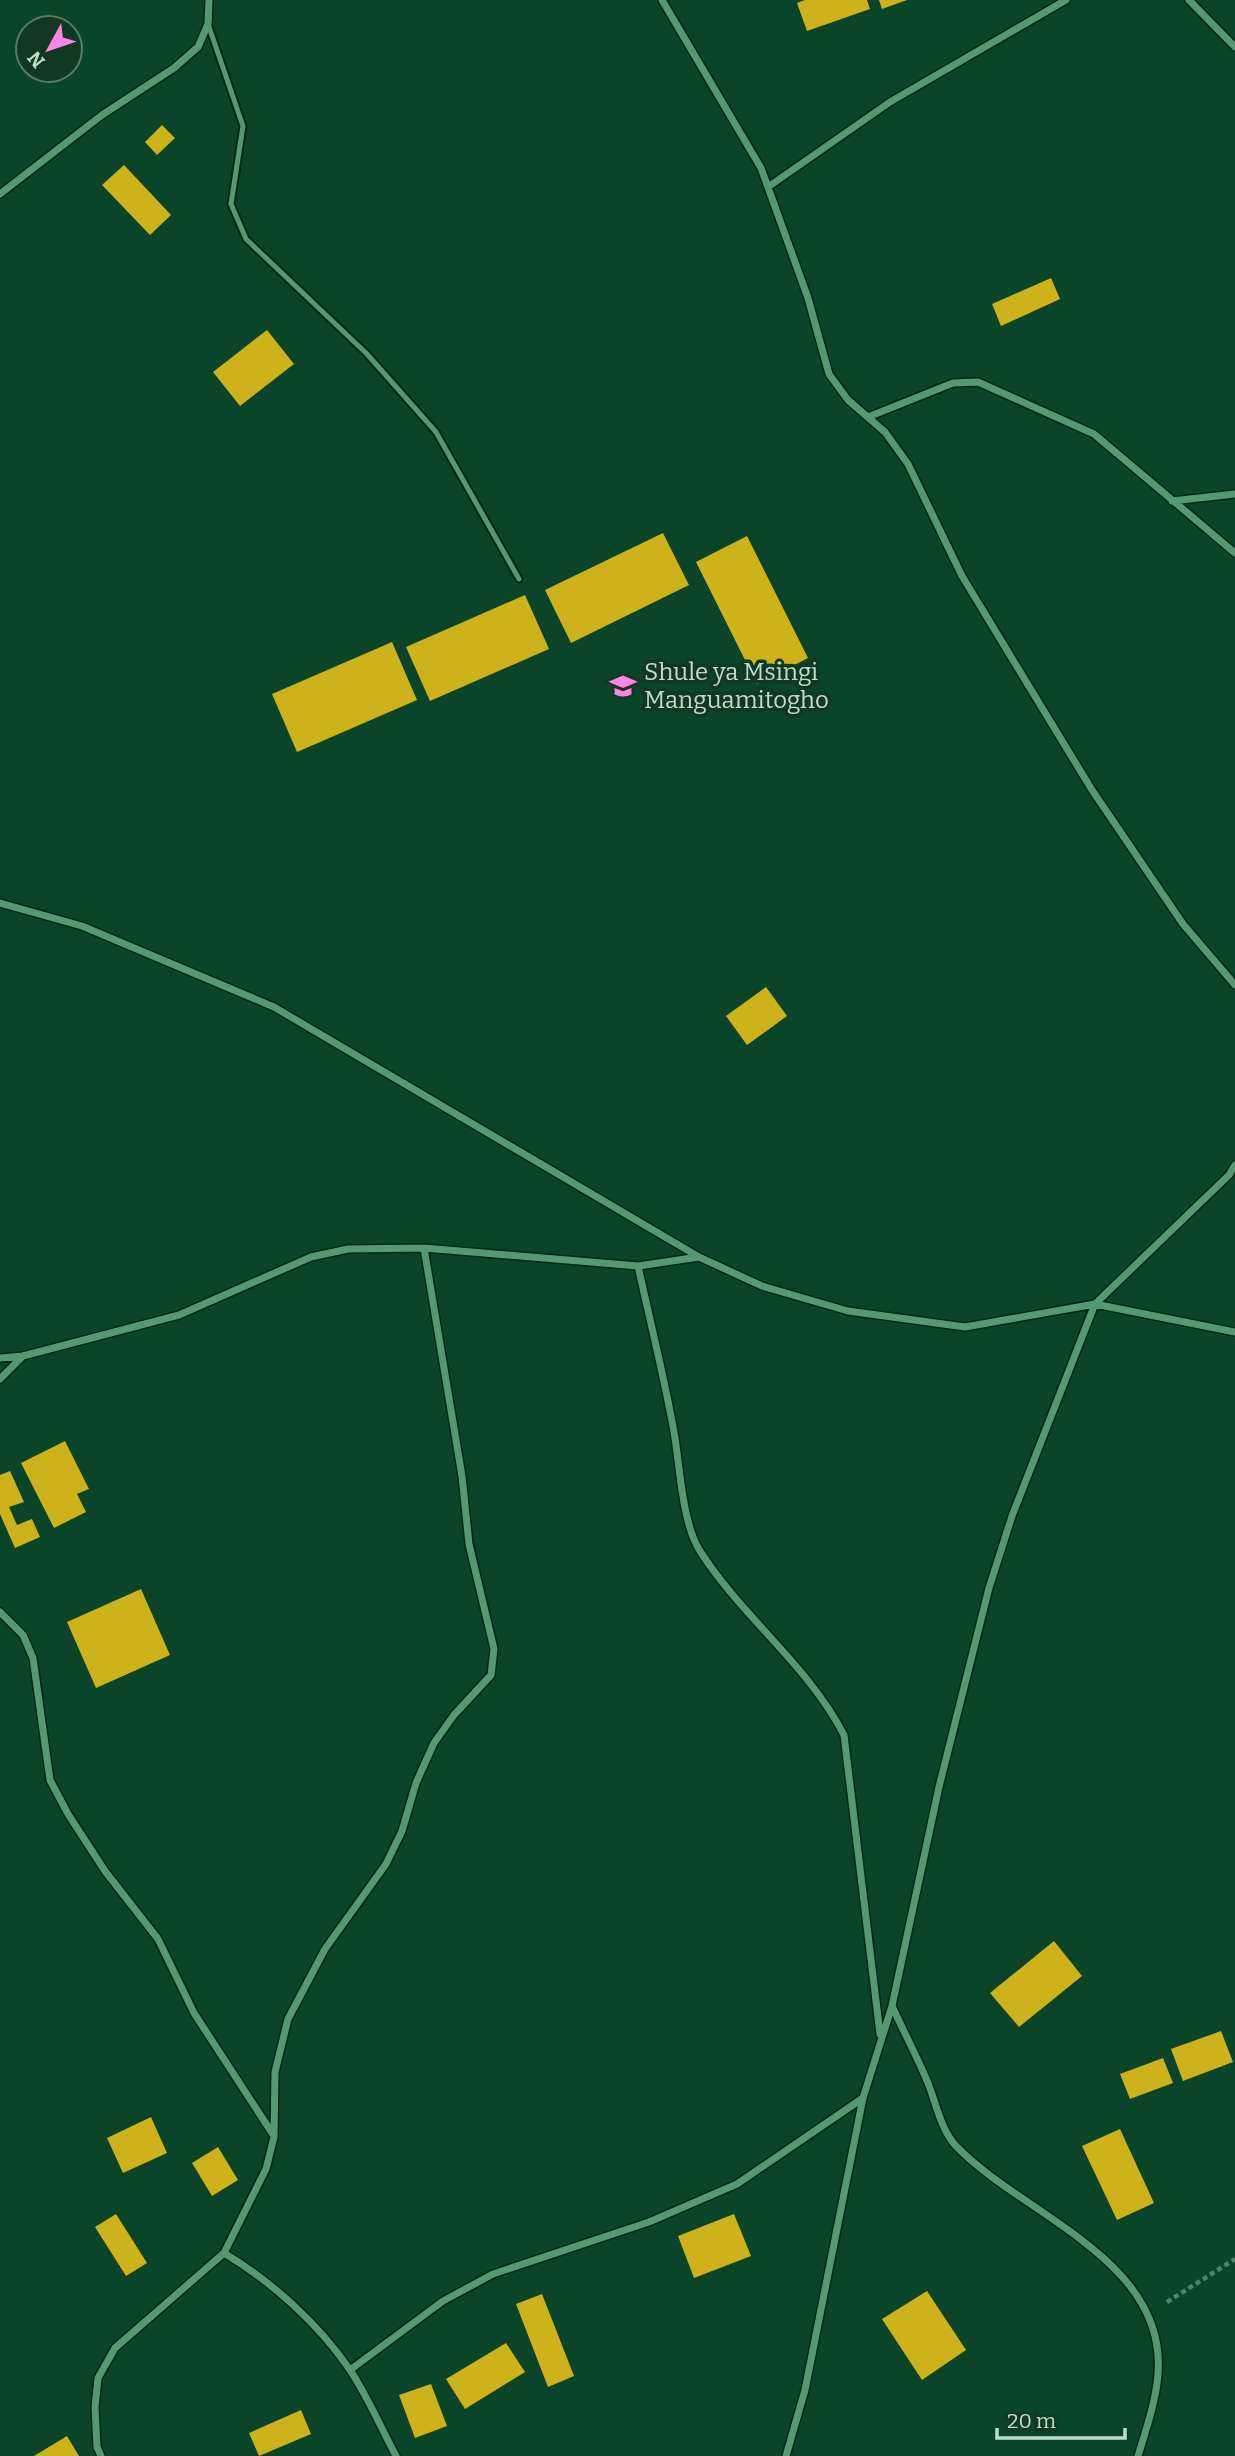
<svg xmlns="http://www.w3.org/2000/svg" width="1235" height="2456" viewBox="0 0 1235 2456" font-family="Bitter,serif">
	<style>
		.building { fill: #cdb21c }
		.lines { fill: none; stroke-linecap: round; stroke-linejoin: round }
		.lane-casing { stroke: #012815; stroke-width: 9 }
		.street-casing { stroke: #012815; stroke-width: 10 }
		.path { stroke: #518369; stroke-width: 4.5; stroke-dasharray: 5 3.5; stroke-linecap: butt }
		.lane { stroke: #539971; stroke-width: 5 }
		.street { stroke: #539971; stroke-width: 7 }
		.labels { text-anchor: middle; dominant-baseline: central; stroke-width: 7; stroke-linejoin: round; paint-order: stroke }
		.poi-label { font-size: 24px; fill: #bddfc9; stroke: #123824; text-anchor: start }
	</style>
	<rect width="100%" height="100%" fill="#0a4529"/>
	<path class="building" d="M805 0H867L870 9 807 31 797 3Z
		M879 0H907L882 9Z
		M162 125 175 138 157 155 145 142Z
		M124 165 171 215 150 235 102 185Z
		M1051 278 1060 299 1001 326 992 304Z
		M267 330 294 364 240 406 213 372Z
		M663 533 689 585 571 643 545 590Z
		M747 536 808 658 757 684 696 562Z
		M525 595 549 649 430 701 406 647Z
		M392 642 417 700 297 752 272 694Z
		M766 987 787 1016 747 1045 726 1016Z
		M65 1441 89 1489 77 1494 86 1512 54 1528 21 1463Z
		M10 1471 24 1502 9 1507 17 1525 32 1519 40 1537 15 1548 0 1514V1475Z
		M141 1589 170 1655 96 1688 67 1622Z
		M1054 1941 1082 1976 1019 2027 990 1993Z
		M1221 2031 1233 2062 1183 2081 1171 2049Z
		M1163 2058 1173 2083 1130 2099 1120 2074Z
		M151 2117 167 2153 123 2173 107 2138Z
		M1120 2129 1154 2203 1117 2220 1082 2146Z
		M218 2147 238 2180 212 2196 192 2163Z
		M116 2214 147 2263 126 2276 95 2227Z
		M734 2214 751 2256 694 2278 678 2236Z
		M927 2291 966 2350 922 2380 882 2319Z
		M542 2294 574 2376 548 2387 516 2304Z
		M506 2343 525 2372 465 2409 446 2379Z
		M431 2384 447 2426 415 2438 399 2395Z
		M301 2410 311 2434 259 2456 249 2433Z
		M67 2436 79 2456H34Z"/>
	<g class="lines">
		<defs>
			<path id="lane" d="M208 24 243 126 231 204 246 239 367 354 436 432 519 579"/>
			<path id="street" d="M662 0 761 168 808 298 829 374 848 400 885 432 908 464 962 576 1092 790 1183 924 1235 985
				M1189 0 1235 47
				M768 187 890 102 1066 0
				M0 194 102 115 174 68 198 47 208 24 209 0
				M868 417 953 383 978 382 1094 434 1235 553
				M1172 501 1235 494
				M0 903 82 926 274 1007 699 1257 762 1286 848 1311 965 1327 1095 1304 1235 1332
				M638 1266C650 1321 664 1376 674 1432 680 1466 682 1523 700 1551 742 1617 808 1665 844 1735L880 2034
				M0 1358 23 1356 179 1315 311 1257 348 1249 424 1248 638 1266 699 1257
				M0 1379 23 1356
				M0 1612 23 1635 33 1658 50 1780 68 1814 105 1871 158 1939 194 2013 274 2136
				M892 2006C904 2032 917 2057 928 2083 936 2103 941 2130 956 2146 1022 2215 1167 2259 1158 2374 1156 2401 1146 2430 1138 2456
				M224 2253C272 2282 318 2323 350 2370 368 2397 381 2428 396 2456
				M350 2370 443 2301 493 2274 649 2222 737 2184 863 2098
				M101 2456 97 2447 95 2407 98 2378 115 2348 224 2253 266 2169 274 2137 275 2072 288 2019 325 1949 386 1864 402 1831 416 1783 434 1743 454 1715 491 1675 494 1649 469 1544 462 1476 424 1248
				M786 2456 805 2390 863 2098 892 2006 939 1787 989 1588 1012 1516 1095 1304 1229 1175 1235 1165"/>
		</defs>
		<use href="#lane" class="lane-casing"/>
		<use href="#street" class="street-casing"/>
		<path class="path" d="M1167 2302 1235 2259"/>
		<use href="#lane" class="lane"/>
		<use href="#street" class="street"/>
	</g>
	<defs>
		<symbol id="school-bare" viewBox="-9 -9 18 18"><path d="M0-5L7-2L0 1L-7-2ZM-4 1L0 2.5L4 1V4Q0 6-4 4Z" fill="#fe86e0" stroke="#123824" stroke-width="2.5" paint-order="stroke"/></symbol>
	</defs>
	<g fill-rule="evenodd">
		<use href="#school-bare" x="604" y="667" width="38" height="38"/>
	</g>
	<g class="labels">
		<g class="poi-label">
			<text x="644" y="672">Shule ya Msingi<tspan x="644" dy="28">Manguamitogho</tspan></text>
		</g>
	</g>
	<g transform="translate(49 49) rotate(230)"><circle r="33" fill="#123824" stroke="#567b66" stroke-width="2"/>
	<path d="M0-5L12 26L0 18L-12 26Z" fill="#fe86e0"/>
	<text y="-10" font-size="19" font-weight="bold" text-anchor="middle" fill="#bddfc9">N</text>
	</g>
	<path d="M997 2428v10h128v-10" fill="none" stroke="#bddfc9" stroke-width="3.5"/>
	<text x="1007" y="2428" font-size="21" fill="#bddfc9" stroke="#123824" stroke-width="5" paint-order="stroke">20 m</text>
</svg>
